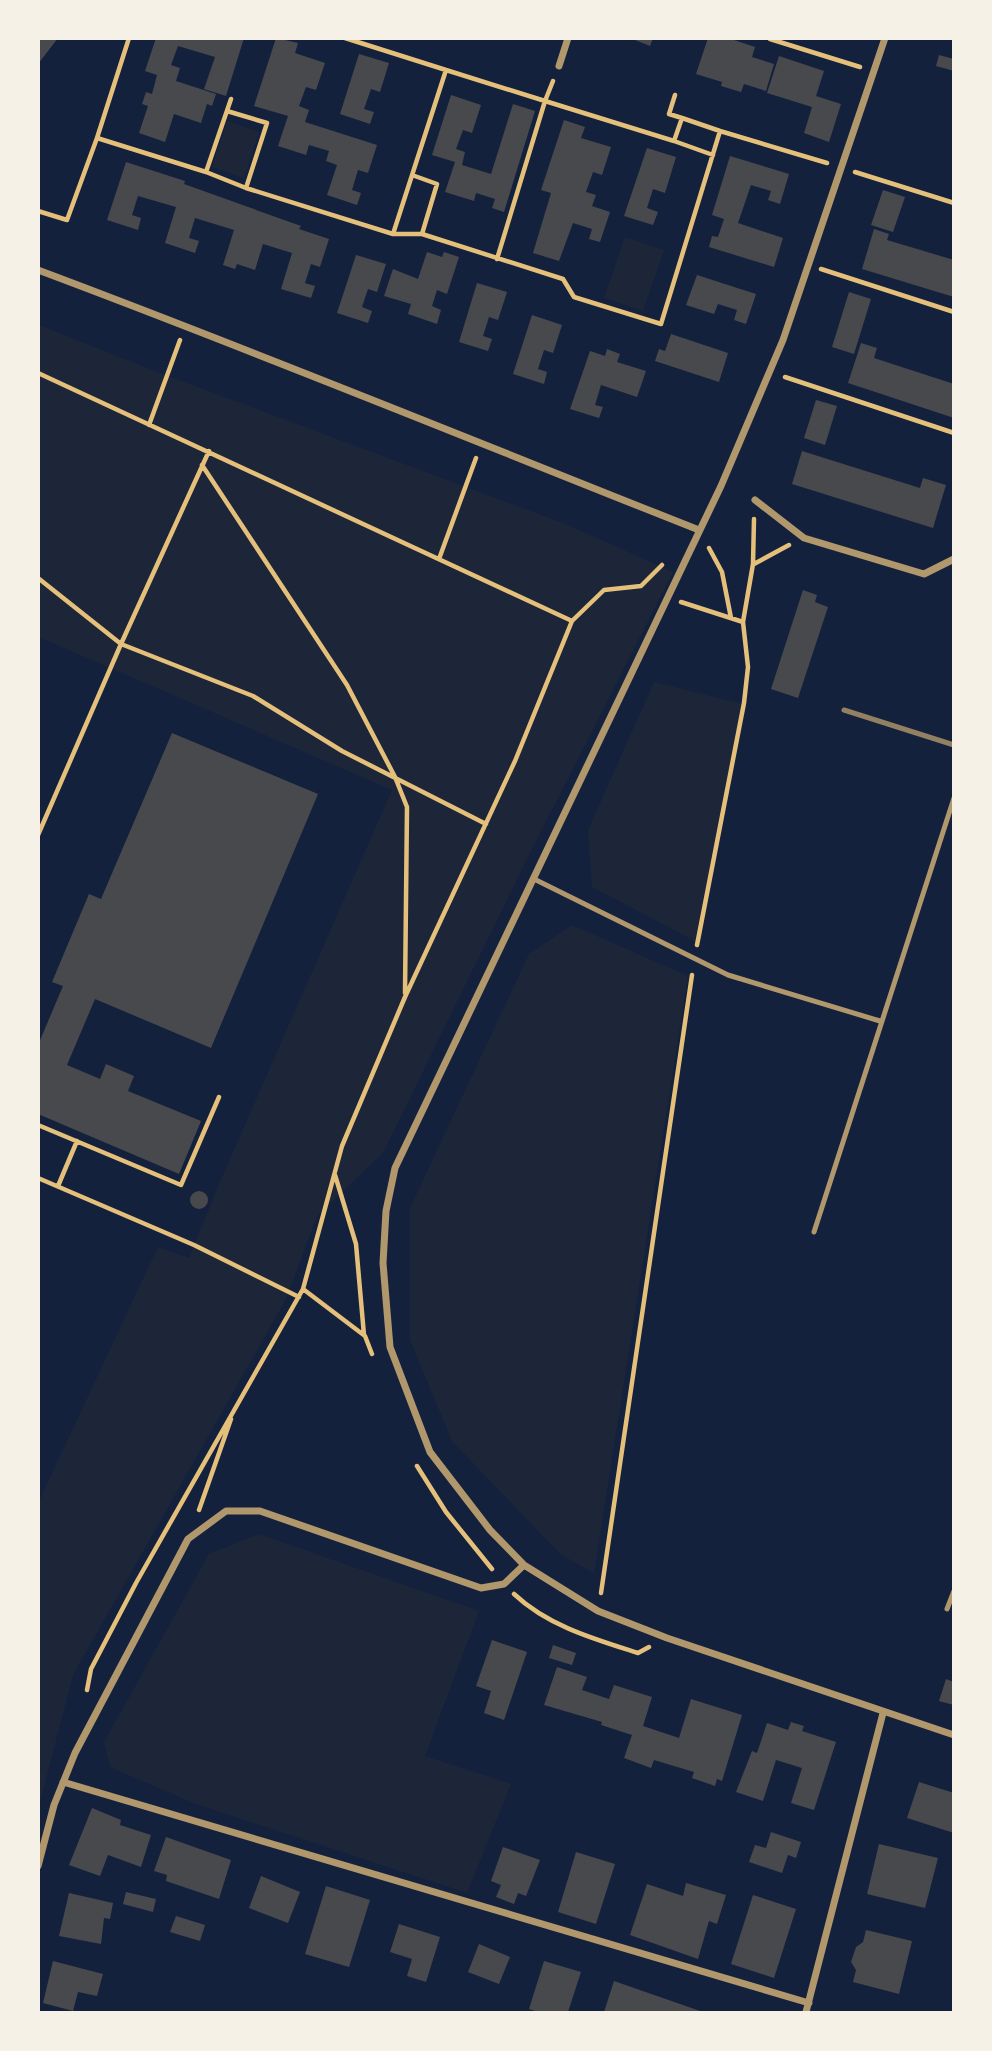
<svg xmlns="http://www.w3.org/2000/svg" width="992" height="2051" viewBox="0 0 992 2051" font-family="'Work Sans',sans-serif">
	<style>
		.green { fill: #1d2539 }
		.building { fill: #48494c }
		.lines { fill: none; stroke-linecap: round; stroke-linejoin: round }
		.path { stroke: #e5c07b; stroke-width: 4.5 }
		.service { stroke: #b1986c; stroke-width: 5 }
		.minor { stroke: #b1986c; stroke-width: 7 }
		.rail { stroke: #918062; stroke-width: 5 }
	</style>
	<rect width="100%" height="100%" fill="#14213d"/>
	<path class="green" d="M227 121 259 132 244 178 212 167Z
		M625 237 664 250 643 311 604 298Z
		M39 325 160 373 568 525 673 572 530 853 383 1153 317 1216 286 1299 73 1675 39 1806V1501L158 1247 189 1258 219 1184 392 790 39 637Z
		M654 682 742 704 695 941 592 887 588 830Z
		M572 925 688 976 594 1573 560 1554 452 1441 410 1340V1208L529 954Z
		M259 1534 479 1611 425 1756 511 1784 467 1893 196 1804 110 1767 104 1742 209 1554Z"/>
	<path class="building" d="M38 38H58L38 64Z
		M156 38H244L226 96 204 89 215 57 178 46 171 65 180 68 176 81 216 94 212 106 207 104 201 123 174 114 165 142 139 133 148 106 142 104 146 92 152 94 157 75 145 71Z
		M276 38 298 43 295 53 325 63 316 90 306 87 299 106 309 110 305 122 377 145 368 173 358 170 352 190 361 193 357 205 327 195 337 165 326 161 329 151 309 145 306 155 278 146 288 116 254 106Z
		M630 38H653L650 46Z
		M708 38H728L755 47 752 57 774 64 766 91 744 84 741 92 721 86 722 82 696 74Z
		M359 54 389 63 380 92 371 89 364 109 374 112 370 124 340 114Z
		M939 55 954 59V71L936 66Z
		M779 56 824 71 816 96 841 104 829 142 804 133 812 107 767 93Z
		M451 95 481 105 472 133 463 130 456 149 465 152 462 165 491 174 513 104 535 111 504 212 492 208 495 199 476 193 474 201 445 192 455 162 432 155Z
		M564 120 585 127 581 138 611 147 602 175 593 172 586 192 596 195 592 206 610 212 600 242 589 239 592 229 573 223 559 261 533 253 551 193 541 190Z
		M647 148 676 157 665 193 653 189 647 208 658 212 653 225 624 216Z
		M730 156 789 174 780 204 768 200 771 191 751 185 738 223 783 238 774 267 709 247 712 236 718 237 724 219 712 215Z
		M126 162 185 181 184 184 301 226 299 229 329 239 320 267 311 264 305 283 315 286 311 298 281 289 292 253 263 244 255 270 237 264 235 269 223 265 234 230 195 218 189 238 199 241 195 253 165 243 176 207 138 196 132 215 141 218 138 230 107 220Z
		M883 190 905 197 893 232 871 225Z
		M874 229 889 234 887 240 954 260V297L862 269Z
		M427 252 442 257 444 252 459 257 447 294 437 290 432 306 441 310 437 324 408 314 411 304 384 296 393 269 418 279Z
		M356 255 386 264 377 292 368 289 362 307 372 311 368 323 337 313Z
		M697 275 756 294 746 324 734 320 737 310 718 304 714 314 686 305Z
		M477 283 507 292 498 320 489 317 483 336 492 339 488 351 459 342Z
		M849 292 871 299 854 354 832 347Z
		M532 315 562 325 553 353 544 350 538 369 547 372 544 384 513 374Z
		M671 334 728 353 719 382 655 361 659 349 665 351Z
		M861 343 877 348 874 358 954 384V418L848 383Z
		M607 349 620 354 617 362 646 371 637 397 601 385 595 405 603 407 599 418 570 409 590 351 605 356Z
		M816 400 837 406 825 445 804 438Z
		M802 451 920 488 923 478 946 485 933 528 792 484Z
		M803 590 817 595 815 602 828 607 798 698 771 689Z
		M172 733 318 794 211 1048 95 999 67 1065 100 1079 106 1064 134 1076 128 1091 201 1121 179 1174 38 1114V1045L63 986 52 982 89 894 101 899Z
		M190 1200a9 9 0 1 1 18 0a9 9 0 1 1-18 0Z
		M492 1640 527 1652 504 1720 484 1713 491 1691 476 1686Z
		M553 1645 576 1653 572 1665 549 1658Z
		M557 1667 587 1677 582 1690 609 1699 614 1685 652 1697 643 1726 679 1738 691 1699 742 1715 722 1781 717 1779 715 1786 692 1778 694 1772 654 1760 651 1768 624 1758 632 1735 601 1725 602 1722 544 1705Z
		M946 1679 954 1682V1705L939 1701Z
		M791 1722 804 1726 802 1731 836 1742 814 1810 791 1803 802 1768 776 1760 763 1801 736 1792 752 1751 757 1753 767 1723 788 1730Z
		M919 1782 954 1793V1833L907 1818Z
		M92 1808 121 1820 120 1825 151 1835 141 1867 108 1855 100 1876 69 1865Z
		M771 1832 801 1842 796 1858 788 1855 782 1873 749 1862 755 1845 766 1848Z
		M166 1837 231 1860 219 1899 166 1881 167 1875 154 1871Z
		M879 1844 938 1858 925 1908 867 1894Z
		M503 1847 540 1860 526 1896 518 1893 514 1904 496 1897 501 1885 491 1881Z
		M576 1852 615 1864 596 1924 558 1912Z
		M261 1876 300 1892 288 1923 249 1908Z
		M686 1883 726 1895 717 1924 709 1921 698 1959 630 1935 647 1884 683 1896Z
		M326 1886 370 1900 349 1967 305 1954Z
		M126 1892 156 1899 153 1912 123 1904Z
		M69 1893 113 1903 110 1919 104 1918 101 1944 59 1936Z
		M753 1895 796 1909 774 1978 731 1964Z
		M176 1916 205 1925 200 1941 170 1932Z
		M399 1924 440 1937 426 1982 407 1976 412 1959 390 1952Z
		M866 1930 912 1941 899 1994 853 1982 856 1970 851 1962 856 1947 863 1942Z
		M479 1944 510 1957 499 1984 468 1972Z
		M53 1961 103 1974 97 1996 78 1992 73 2011 43 2003Z
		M544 1961 581 1972 568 2012H538L529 2009Z
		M614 1981 703 2012H604Z"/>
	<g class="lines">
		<path class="path" d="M770 39 860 67
			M446 70 545 101 497 259
			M675 95 669 114 682 118
			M231 99 206 172 246 188 393 234 446 70 345 38
			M227 111 267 123 246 188
			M720 131 827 163
			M97 138 206 172
			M674 141 713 155
			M855 172 954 203
			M412 175 437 184 422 234
			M38 211 67 220 97 138 129 38
			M393 234H422L563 279 574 297 661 324 720 131 682 118 674 141 545 101 553 81
			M821 269 954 312
			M38 373 572 621
			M785 377 954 433
			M149 425 180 340
			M202 465 347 685 395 777 407 807 405 993
			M709 548 722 572 731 618
			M439 559 476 458
			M754 564 789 545
			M38 578 121 644 253 696 342 751 486 824
			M681 602 743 622
			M38 835 121 644 209 451
			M697 945 744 703 748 667 743 622 753 564 754 519
			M38 1125 181 1185 219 1097
			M335 1175 356 1244 364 1335
			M38 1178 194 1245 299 1297
			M58 1186 77 1141
			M303 1289 365 1336 372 1354
			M417 1466 446 1512 492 1569
			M199 1510 231 1419
			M601 1593 692 975
			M514 1594C548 1626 594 1639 638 1653L649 1647
			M87 1690 91 1669 136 1583 303 1289 342 1146 405 997 515 761 572 621 604 590 641 586 662 565"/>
		<path class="service" d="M534 879 728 975 880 1021
			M814 1232 954 798
			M947 1609 954 1591"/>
		<path class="minor" d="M885 38 783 340 721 486 395 1168 386 1211 383 1263 390 1347 430 1452 490 1530 524 1565 598 1611 667 1638 954 1735
			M559 66 568 38
			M38 270C260 353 479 443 699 530
			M755 500 804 538 924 574 954 559
			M63 1782 809 2003
			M38 1866 54 1805 75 1753 188 1539 226 1511H260L481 1588 504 1584 524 1565
			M806 2012 883 1713"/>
		<path class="rail" d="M844 710 954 745"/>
	</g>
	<rect width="992" height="2051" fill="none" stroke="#f6f1e7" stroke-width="80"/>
</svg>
